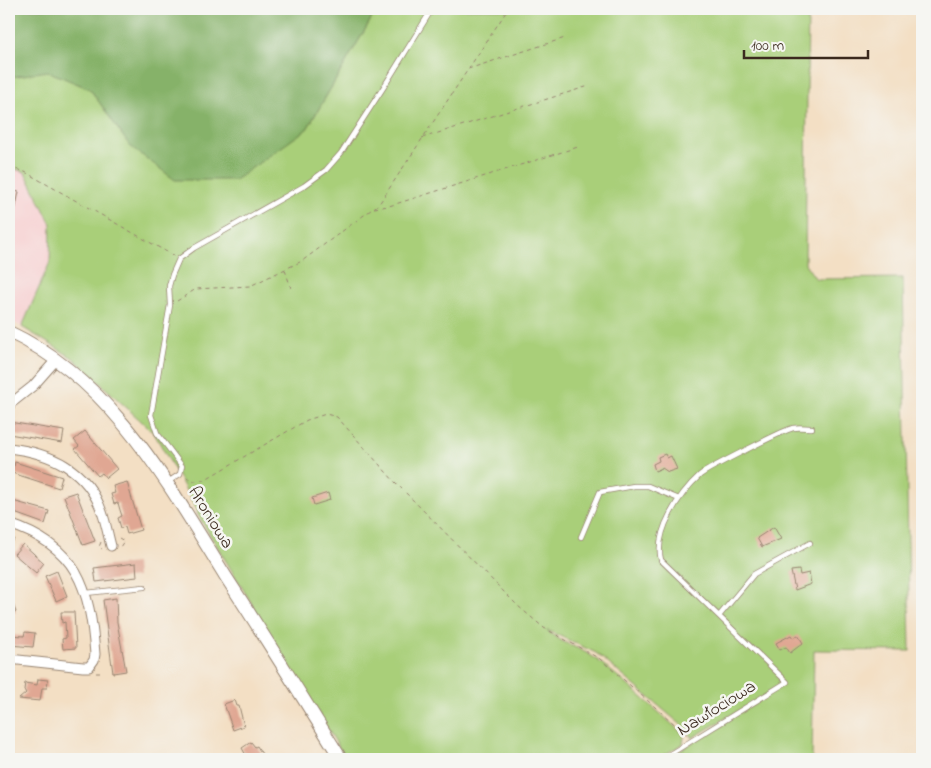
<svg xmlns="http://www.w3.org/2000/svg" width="931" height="768" viewBox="0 0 931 768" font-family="'Indie Flower',sans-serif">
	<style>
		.built { fill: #f7cfd0 }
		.green { fill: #a9cf79; stroke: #727c4c }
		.forest { fill: #86b269; stroke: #606e44 }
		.building { fill: #e0a793 }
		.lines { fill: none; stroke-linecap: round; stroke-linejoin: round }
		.lane-casing { stroke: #978471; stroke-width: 6 }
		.street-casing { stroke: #978471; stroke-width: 11 }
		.secondary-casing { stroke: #978471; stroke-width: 14 }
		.path { stroke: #978471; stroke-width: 1; stroke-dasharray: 4 4; stroke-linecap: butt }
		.lane { stroke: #fff; stroke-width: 4.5 }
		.street { stroke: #fff; stroke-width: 9 }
		.secondary { stroke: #fff; stroke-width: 12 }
		.labels { text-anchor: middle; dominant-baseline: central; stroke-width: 5; stroke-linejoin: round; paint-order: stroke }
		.street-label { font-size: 18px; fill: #3b2a1e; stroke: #f6f6f2 }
	</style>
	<rect width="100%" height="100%" fill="#f6f6f2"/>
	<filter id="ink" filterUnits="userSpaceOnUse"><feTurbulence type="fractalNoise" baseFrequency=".02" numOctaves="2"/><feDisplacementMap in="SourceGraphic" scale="10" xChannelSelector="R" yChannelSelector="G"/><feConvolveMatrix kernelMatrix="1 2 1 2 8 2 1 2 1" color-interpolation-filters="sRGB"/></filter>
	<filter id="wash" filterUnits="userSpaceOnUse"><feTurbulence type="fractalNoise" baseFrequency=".0096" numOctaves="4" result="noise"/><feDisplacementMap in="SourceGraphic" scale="20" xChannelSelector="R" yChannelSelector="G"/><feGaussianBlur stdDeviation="1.12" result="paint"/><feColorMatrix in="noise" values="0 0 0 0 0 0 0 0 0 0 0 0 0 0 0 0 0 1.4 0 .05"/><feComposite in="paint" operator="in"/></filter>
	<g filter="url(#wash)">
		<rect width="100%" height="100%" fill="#f3dfc4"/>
		<path class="built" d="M9 167 25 172 51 223 50 262 22 327 9 320Z"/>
		<path class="green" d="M377 9H808L805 264 816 279 903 278 910 651 814 650 812 759H667L772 691 692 738 685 728 596 653 547 630C559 643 582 648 596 659 626 682 654 708 682 733L684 737 683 744 657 759H346L198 515 197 510 154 433 73 358 22 327 50 262 51 224 25 172 9 167V75L12 77 47 70 90 89 130 146 307 129Z"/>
		<path class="forest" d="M9 9H377L307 129 235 180H175L130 146 90 89 47 71 12 77 9 75Z"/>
		<g id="blocks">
			<path class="building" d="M9 190 19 192 12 225 9 224Z
				M9 422 64 431 62 443 9 434Z
				M85 431 117 469 106 478 102 473 98 476 75 449 79 446 74 440Z
				M665 454 667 458 671 456 677 469 668 472 662 468 655 471 653 464 659 461 658 457Z
				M15 462 62 477 59 488 9 472V464L14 466Z
				M127 482 141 530 127 534 125 527 121 528 118 518 122 516 120 510 118 503 114 504 111 494 115 493 113 486Z
				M76 492 95 541 83 545 64 496Z
				M328 493 330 500 314 505 312 498Z
				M9 500 49 511 45 524 9 511Z
				M774 527 781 539 762 547 757 538Z
				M23 544 44 563 36 573 14 554Z
				M136 563 137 577 96 582 94 568Z
				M799 570 800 575 809 573 811 584 795 590 791 571Z
				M57 571 67 596 56 601 45 576Z
				M9 594 16 612 9 615Z
				M116 598 117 622 126 671 113 673 103 600Z
				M61 612H74L76 648 63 649 62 639 66 638 65 622 62 623Z
				M25 632 35 633 33 647 9 645V635L24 636Z
				M791 635 793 638 798 635 803 643 790 653 786 647 780 650 776 643Z
				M38 679 48 680 47 688H42L40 701 19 699 26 693 24 690 25 683 37 685Z
				M235 700 237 706H239L244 726 233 730 224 704Z
				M251 742 255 747 257 746 265 759H248L242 748Z"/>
		</g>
	</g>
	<g filter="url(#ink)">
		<use href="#blocks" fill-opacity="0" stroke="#978471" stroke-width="1"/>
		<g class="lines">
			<defs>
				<path id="lane" d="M168 482 180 474 182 466 157 433 151 415 170 305 169 286 172 275 179 259 194 248 304 186 326 170 341 153 385 85 432 9
					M581 537 600 492 634 486H648L679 499
					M86 593 144 587
					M719 616 754 574 810 543
					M662 759 787 682 661 560C654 532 679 494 700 475 707 469 782 431 793 428 799 427 806 428 812 428"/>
				<path id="street" d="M9 405 33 386 56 360
					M9 448C51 453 87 469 102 512 106 523 108 535 111 546
					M9 524C77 546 90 587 95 654L94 660 89 667H83L9 659"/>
				<path id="secondary" d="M9 332C112 380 168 484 226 577 265 637 303 698 341 759"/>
			</defs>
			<use href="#lane" class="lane-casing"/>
			<use href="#street" class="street-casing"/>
			<use href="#secondary" class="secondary-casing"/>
			<path class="path" d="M468 69 565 38
				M422 138 589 86
				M9 167 25 172 174 256
				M374 208 389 206 578 147
				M285 270 291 288
				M177 301 196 289 250 286 302 261 379 204 508 9
				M186 477 194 481 204 480 307 420 326 414 337 417 395 482 518 606 544 628 600 659 687 735
				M119 538 124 541 120 547
				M101 542 99 547 102 549
				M9 549 16 535
				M96 673H100V669"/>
			<use href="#lane" class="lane"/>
			<use href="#street" class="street"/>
			<use href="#secondary" class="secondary"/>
		</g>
	</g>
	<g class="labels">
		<g class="street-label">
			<text transform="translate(210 518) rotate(58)">Aroniowa</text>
			<text transform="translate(717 709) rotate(-32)">Nawłociowa</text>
		</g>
	</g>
	<rect width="931" height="768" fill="none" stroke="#f6f6f2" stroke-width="30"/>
	<path d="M744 50v8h124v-8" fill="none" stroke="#3b2a1e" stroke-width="2.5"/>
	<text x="751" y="50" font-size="15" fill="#3b2a1e" stroke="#f6f6f2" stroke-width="4" paint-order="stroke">100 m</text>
</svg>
